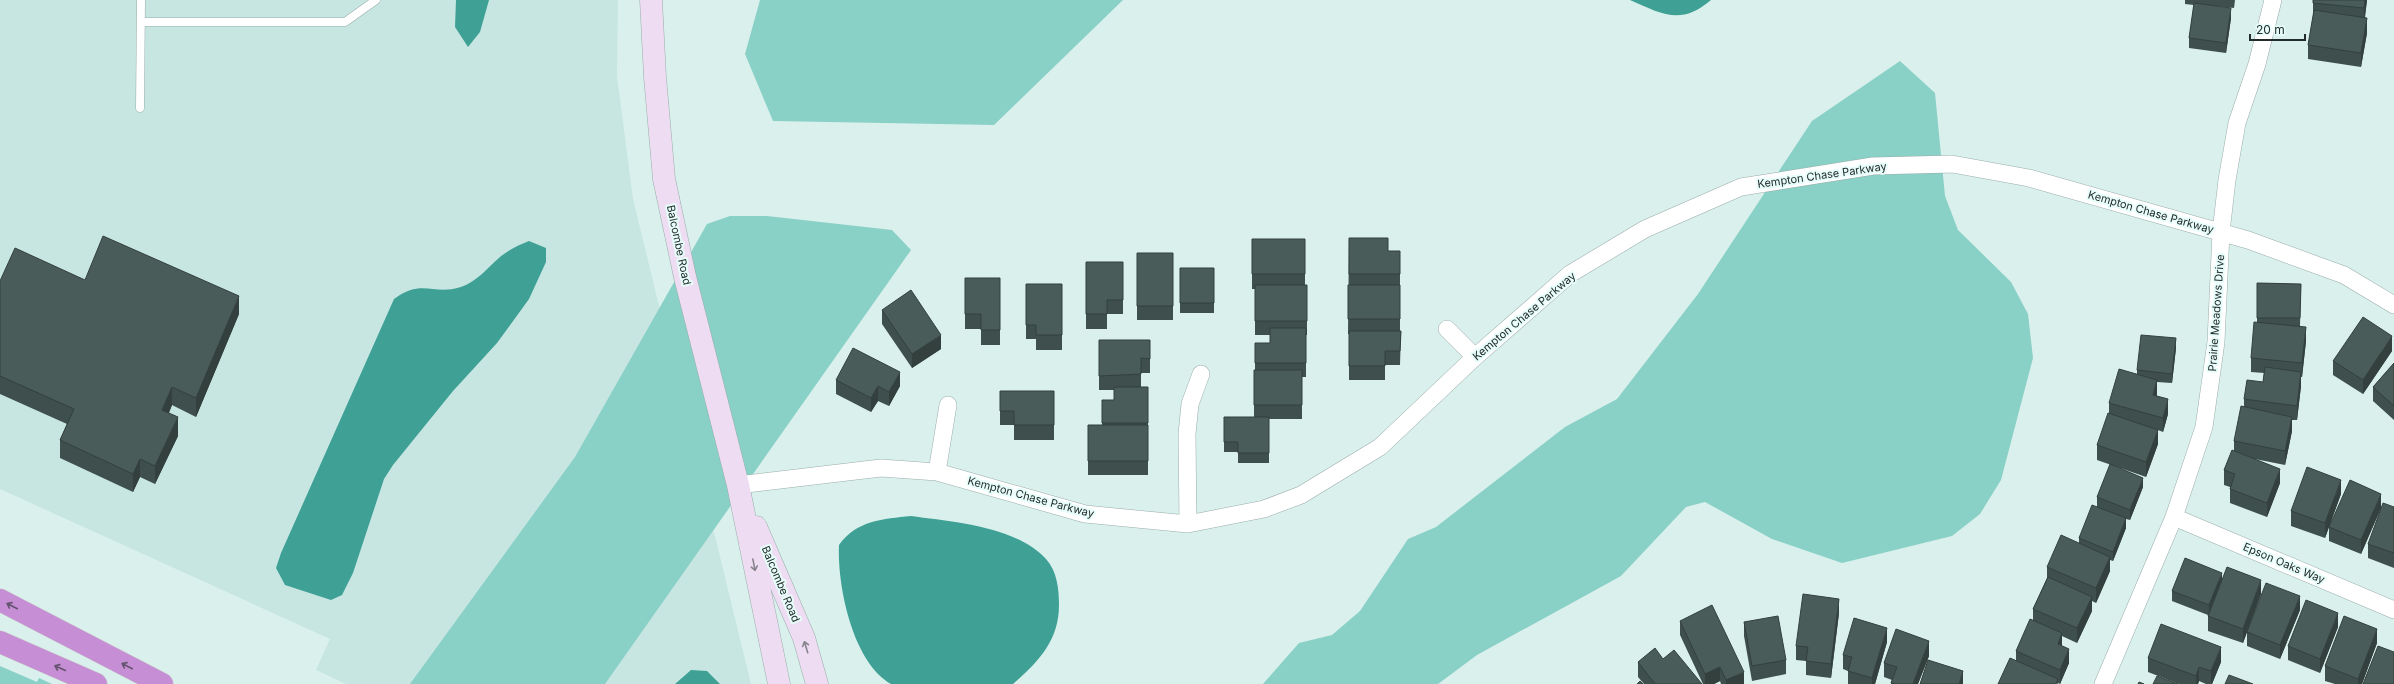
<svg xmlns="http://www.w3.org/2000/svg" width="2394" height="684" viewBox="0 0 2394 684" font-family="Inter,sans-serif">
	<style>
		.built { fill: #c7e6e2 }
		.green { fill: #89d0c7 }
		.water { fill: #3fa096 }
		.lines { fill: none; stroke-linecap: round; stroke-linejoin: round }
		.lane-casing { stroke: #99adaa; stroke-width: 9 }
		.street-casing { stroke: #99adaa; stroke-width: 18 }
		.secondary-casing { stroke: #99adaa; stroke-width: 23 }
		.highway-casing { stroke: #cacccc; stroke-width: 23 }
		.lane { stroke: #fff; stroke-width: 8 }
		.street { stroke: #fff; stroke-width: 17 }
		.secondary { stroke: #eeddf2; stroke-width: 22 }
		.highway { stroke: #c68ed4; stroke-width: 22 }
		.wall { fill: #3f4f4d }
		.shaded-wall { fill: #33403e }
		.building { fill: #495c59; stroke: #33403e }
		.oneway { stroke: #88848e }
		.oneway2 { stroke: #64536e }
		.labels { text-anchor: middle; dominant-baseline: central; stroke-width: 4; stroke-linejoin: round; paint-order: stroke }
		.street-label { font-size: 11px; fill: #232c2a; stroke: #e7fdfa }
	</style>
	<rect width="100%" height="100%" fill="#daf0ec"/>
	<path class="built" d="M0 0H618L617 76 633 199 751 684H346L316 670 330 639 0 489Z"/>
	<path class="green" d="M760 0H1123L994 125 773 121 745 54Z
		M1900 61 1935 93 1945 196 1958 230 2011 282 2028 314 2033 358 2001 480 1980 514 1952 536 1842 563 1772 539 1705 502 1686 507 1621 576 1477 655 1438 684H1263L1299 643 1332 635 1360 611 1408 539 1436 527 1565 427 1617 399 1698 294 1812 121Z
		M730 216H767L892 230 911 250 605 684H410L575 457 707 224Z
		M0 666 37 682 39 678 52 684H0Z"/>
	<path class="water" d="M456 0H489L480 32 468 47 455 27Z
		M1630 0H1711C1681 26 1662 14 1630 0Z
		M529 241 546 248V262L529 299 497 343 453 391 393 465 384 479 353 573 342 595 331 600 285 585 276 568 281 553 394 299C423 278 432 296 461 287 478 281 487 268 500 257 508 250 519 245 529 241Z
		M911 516C953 522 1016 526 1046 559 1057 571 1059 589 1059 605 1059 641 1038 662 1013 684H891C853 663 837 586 839 545 857 520 883 519 911 516Z
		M691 670 707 671 720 684H675Z"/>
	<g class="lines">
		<defs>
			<path id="lane" d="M141 22H345L376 0
				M140 108 141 0"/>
			<path id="street" d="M1447 329 1475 357
				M937 472 948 405
				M738 485 881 468 937 472 1085 514 1188 524 1264 509 1301 495 1380 447 1475 357 1570 274 1645 229 1741 187 1873 166 1952 164 2029 178 2248 240 2344 275 2394 305
				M2174 517 2394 610
				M1188 524 1187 434 1190 404 1201 374
				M2103 684 2174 517 2204 427 2216 342 2221 232 2227 180 2237 123 2257 64 2273 0"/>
			<path id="secondary" d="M651 0 655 77 664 179 685 277 738 485 779 684
				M756 527 804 638 817 684"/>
			<path id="highway" d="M0 600 162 684
				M0 642 96 684"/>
		</defs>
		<use href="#lane" class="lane-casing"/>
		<use href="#street" class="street-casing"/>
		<use href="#secondary" class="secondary-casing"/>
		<use href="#highway" class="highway-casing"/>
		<use href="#lane" class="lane"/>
		<use href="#street" class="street"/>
		<use href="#secondary" class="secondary"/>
		<use href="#highway" class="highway"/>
	</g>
	<path class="wall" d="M2185 0H2235L2234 8 2216 6 2231 18 2226 53 2189 48V38L2194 5 2185 4Z
		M2313 0H2367L2365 18 2367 33 2361 67 2308 59V45L2313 17Z
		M1349 238 1388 251H1400V331H1401L1400 365H1385V380H1349V334H1348Z
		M1252 239H1305V285H1307V335H1306V377H1302V419H1269V463H1238V452H1224V417H1254V370H1255V343H1270V335H1255V289H1252Z
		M1137 253H1173V320H1137Z
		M1086 262H1123V314H1107V329H1086Z
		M1180 268H1214V313H1180Z
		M965 278H1000V345H981V329H965Z
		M85 280 239 314 196 417 172 405 169 413 178 436 155 484 140 477 133 492 60 458V440L67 424 0 394V281Z
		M2257 283 2301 284 2300 326 2306 341 2302 377H2301V386L2297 420H2292V431L2285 465 2255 459 2280 483 2267 517 2230 503V487L2224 485V470L2234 451V441L2244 407V399L2263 382 2264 373 2251 372V358L2257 322Z
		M1026 284H1062V350H1036V339H1026Z
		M882 310 941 349 912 368 882 324Z
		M1099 340H1150V373H1141V387H1148V475H1088V425H1102V400H1114V390H1099Z
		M2176 348 2172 383 2157 382V396L2168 414 2163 432 2158 430V444L2146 477 2097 460V445L2109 414V403L2137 374V370Z
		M2392 351 2363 394 2333 375V361Z
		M2394 363V420L2373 401V387Z
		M836 380 900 386 889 406 878 401 871 412 836 394Z
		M1000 391H1054V440H1014V425H1000Z
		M2143 487 2130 520 2126 519V528L2113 561 2110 560V571L2096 603 2092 601V611L2077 643 2062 636V646L2069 663 2060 684 2058 683V684L2016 661V651L2033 620V609L2047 578V567L2079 543V538L2097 507V497Z
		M2341 494 2325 538 2291 526V511Z
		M2394 507V568L2368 558V544Z
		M2381 508 2361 554 2329 541V527Z
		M2222 580 2261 594 2243 643 2208 631V615L2172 601V591Z
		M2300 610 2280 659 2247 646V632Z
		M1839 613 1831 678 1806 675V661L1796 660V646Z
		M1680 621 1744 684H1721L1720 681 1714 684H1703L1680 635Z
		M1744 622 1786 660V674L1752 681 1744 636Z
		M2338 627 2320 673 2288 660V646Z
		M1887 642 1875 684H1848V671L1843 669V655Z
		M2377 643 2362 684H2335L2325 681V666Z
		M1929 656 1918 684H1891L1892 680 1884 677V663Z
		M2148 658 2221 662 2212 684H2206L2199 681 2198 684H2179L2148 672Z
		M1663 659 1702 684H1644L1638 677V662Z"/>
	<path class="shaded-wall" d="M2365 0H2367L2364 22V8Z
		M2231 8V18L2226 53V43Z
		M2367 18V33L2361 67V53Z
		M239 296V314L196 417V398Z
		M2306 327V341L2302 377V363Z
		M941 335V349L912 368V354Z
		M2392 336V351L2363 394V380Z
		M2176 338V348L2172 383V374Z
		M900 372V386L889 406V392Z
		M2301 372V386L2297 420V406Z
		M2157 380V394L2153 410V395Z
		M878 386V401L871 412V398Z
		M172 387V405L162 428V410Z
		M2168 399V414L2163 432V418Z
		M178 417V436L155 484V466Z
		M2292 417V431L2285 465V451Z
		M2158 430V444L2146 477V462Z
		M140 459V477L133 492V474Z
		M2280 469V483L2267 517V503Z
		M2143 478V487L2130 520V510Z
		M2341 480V494L2325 538V523Z
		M2381 494V508L2361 554V540Z
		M2126 518V528L2113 561V552Z
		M2110 557V571L2096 603V588Z
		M2222 573V583L2209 615V605Z
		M2261 580V594L2243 643V629Z
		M2300 596V610L2280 659V645Z
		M2092 597V611L2077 643V628Z
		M1839 599V613L1831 678V664Z
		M2338 613V627L2320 673V659Z
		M1887 628V642L1875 684H1872V678Z
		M2377 629V643L2362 684H2358V679Z
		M2062 633V647L2058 644Z
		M1929 641V656L1918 684H1913Z
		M2221 647V662L2212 684H2211V671Z
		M2069 649V663L2060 684V670Z
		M1720 667V681L1714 684H1705V674Z
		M2199 667V681L2198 684H2196V676Z
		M1963 671V684H1959Z
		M1744 672V684H1726V680Z"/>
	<path class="building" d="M2313 0H2365L2364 8 2313 3Z
		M2194 3 2231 8 2226 43 2189 38Z
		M2314 10 2367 18 2361 53 2308 45Z
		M103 236 239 296 196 398 172 387 162 410 178 417 155 466 140 459 133 474 60 440 74 409 0 376V281L15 248 85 280Z
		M1349 238H1388V251H1400V274H1349Z
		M1252 239H1305V274H1252Z
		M1137 253H1173V306H1137Z
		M1086 262H1123V300H1107V314H1086Z
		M1180 268H1214V303H1180Z
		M965 278H1000V330H981V314H965Z
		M2257 283 2301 284 2300 318H2257Z
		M1026 284H1062V335H1036V325H1026Z
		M1255 285H1307V321H1255Z
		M1348 285H1400V319H1348Z
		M911 290 941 335 912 354 882 310Z
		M2363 317 2392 336 2363 380 2333 361Z
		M2254 322 2306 327 2302 363 2251 358Z
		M1270 328H1306V363H1255V343H1270Z
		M1349 331H1401L1400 351H1385V366H1349Z
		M2141 335 2176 338 2172 374 2137 370Z
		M1099 340H1150V359L1141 358V374L1099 376Z
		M853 348 900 372 889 392 878 386 871 398 836 380Z
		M2394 363V406L2373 387Z
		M2265 367 2301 372 2297 406 2244 399 2247 380 2263 382Z
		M2119 369 2157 380 2153 395 2168 399 2163 418 2109 403Z
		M1254 370H1302V405H1254Z
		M1114 387H1148V423H1102V400H1114Z
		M1000 391H1054V425H1014V411H1000Z
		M2241 406 2292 417 2285 451 2234 441Z
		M2108 413 2158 430 2146 462 2097 445Z
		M1224 417H1269V453H1238V442H1224Z
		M1088 425H1148V461H1088Z
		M2232 450 2280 469 2267 503 2230 489 2235 474 2224 470Z
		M2110 464 2143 478 2130 510 2097 497Z
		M2307 467 2341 480 2325 523 2291 511Z
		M2350 480 2381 494 2361 540 2329 527Z
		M2383 503 2394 507V553L2368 544Z
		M2092 505 2126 518 2113 552 2079 538Z
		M2061 535 2110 557 2096 588 2047 567Z
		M2185 558 2222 573 2209 605 2172 591Z
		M2227 567 2261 580 2243 629 2208 616Z
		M2048 577 2092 597 2077 628 2033 609Z
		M2266 583 2300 596 2280 645 2247 632Z
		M1803 594 1839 599 1831 664 1806 661 1808 647 1796 646Z
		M2306 600 2338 613 2320 659 2288 646Z
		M1712 605 1744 672 1726 680 1720 667 1705 674 1680 621Z
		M1778 616 1786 660 1752 666 1744 622Z
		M2344 616 2377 629 2358 679 2325 666Z
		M1854 618 1887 628 1872 678 1848 671 1852 657 1843 655Z
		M2030 619 2062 633 2058 644 2069 649 2060 670 2016 651Z
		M2161 624 2221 647 2211 671 2199 667 2196 676 2148 658Z
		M1896 629 1929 641 1913 684H1895L1891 683 1897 667 1884 663Z
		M2378 646 2394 652V684H2363Z
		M1655 648 1663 659 1674 650 1702 684H1655L1638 662Z
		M2010 658 2058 679 2056 684H1998Z
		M1928 660 1963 671 1959 684H1920Z
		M2229 675 2253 684H2225Z
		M2157 676 2178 684H2153Z
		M1640 681 1643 684H1637Z
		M2139 682 2144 684H2138Z"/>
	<defs><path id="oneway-shaft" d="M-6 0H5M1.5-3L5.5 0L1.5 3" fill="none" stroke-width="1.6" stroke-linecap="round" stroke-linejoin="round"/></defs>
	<g class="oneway">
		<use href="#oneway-shaft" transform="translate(754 565) rotate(79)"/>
		<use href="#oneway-shaft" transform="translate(806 647) rotate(-107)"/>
	</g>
	<g class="oneway2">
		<use href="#oneway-shaft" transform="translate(12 606) rotate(-153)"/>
		<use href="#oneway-shaft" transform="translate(127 666) rotate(-153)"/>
		<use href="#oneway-shaft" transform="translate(60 668) rotate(-156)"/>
	</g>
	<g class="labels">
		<g class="street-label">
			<text transform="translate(1822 175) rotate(-8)">Kempton Chase Parkway</text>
			<text transform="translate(2151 212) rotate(16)">Kempton Chase Parkway</text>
			<text transform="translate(679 245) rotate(78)">Balcombe Road</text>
			<text transform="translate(2216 313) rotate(-86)">Prairie Meadows Drive</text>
			<text transform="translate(1524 316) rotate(-40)">Kempton Chase Parkway</text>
			<text transform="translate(1031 497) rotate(15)">Kempton Chase Parkway</text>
			<text transform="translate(2284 563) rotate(23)">Epson Oaks Way</text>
			<text transform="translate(781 584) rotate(67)">Balcombe Road</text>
		</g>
	</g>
	<path d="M2250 34v6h55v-6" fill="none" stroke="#232c2a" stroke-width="2"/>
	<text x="2256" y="34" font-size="12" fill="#232c2a" stroke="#e7fdfa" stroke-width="3" paint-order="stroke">20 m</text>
</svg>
